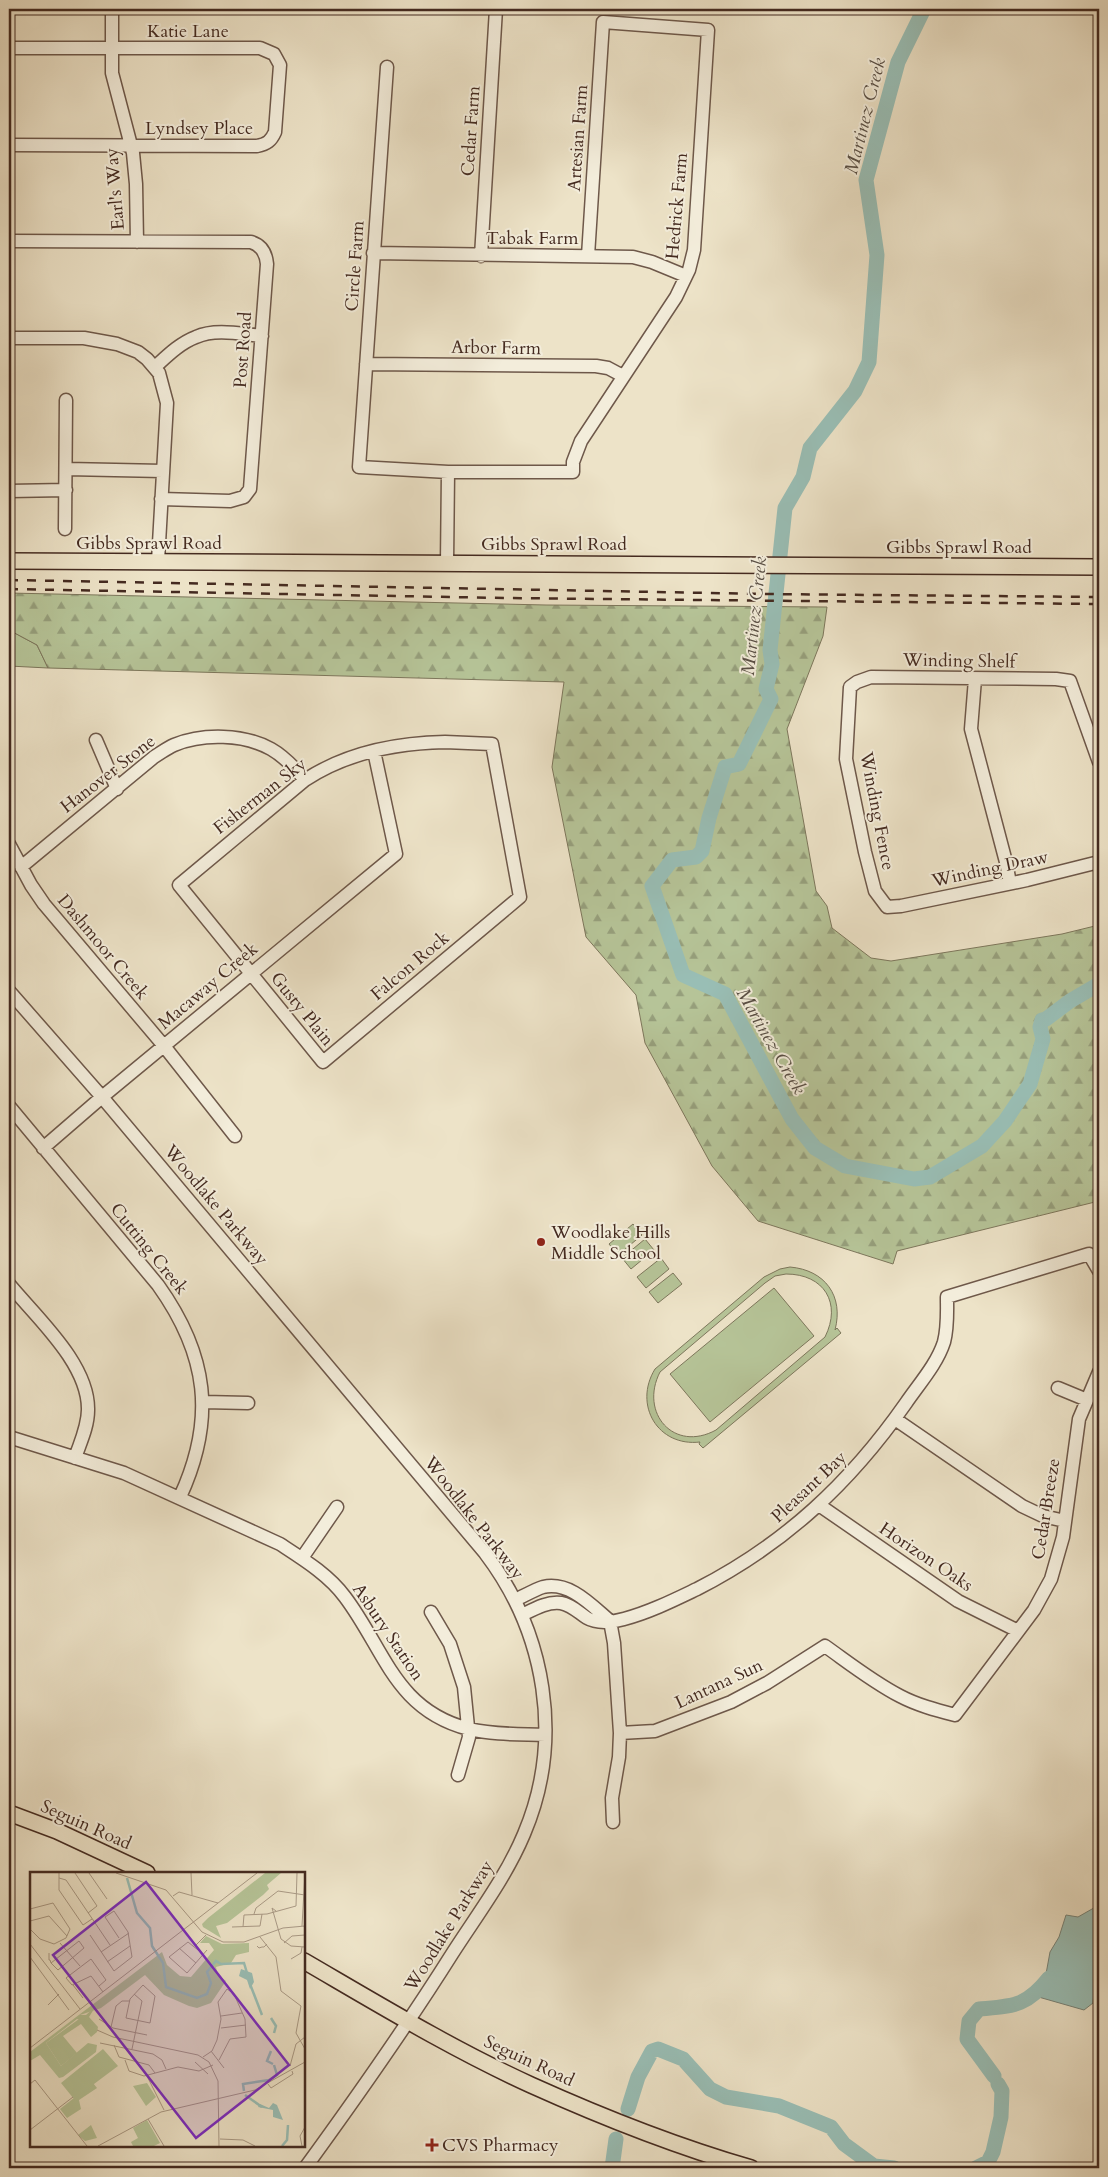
<svg xmlns="http://www.w3.org/2000/svg" width="1108" height="2177" viewBox="0 0 1108 2177" font-family="Cardo,serif">
	<style>
		.grass { fill: #b6c498; stroke: #7d775c; fill-rule: evenodd }
		.forest { fill: url(#forest-firs); stroke: #7d775c }
		.water { fill: #99beb5; stroke: #778379 }
		.lines { fill: none; stroke-linecap: round; stroke-linejoin: round }
		.river { stroke: #99beb5; stroke-width: 15 }
		.minor-casing { stroke: #6e584a; stroke-width: 15 }
		.major-casing { stroke: #442a20; stroke-width: 18 }
		.minor { stroke: #f3eddb; stroke-width: 12 }
		.major { stroke: #ede3c8; stroke-width: 15 }
		.rail { stroke: #442a20; stroke-width: 2.5; stroke-dasharray: 9 9; stroke-linecap: butt }
		.poi-dot { fill: #8f2418; stroke: #f3eddb; stroke-width: 2 }
		.labels { text-anchor: middle; dominant-baseline: central; stroke-width: 4; stroke-linejoin: round; paint-order: stroke }
		.street-label { font-size: 18px; fill: #442a20; stroke: #f3eddb }
		.poi-label { font-size: 18px; fill: #442a20; stroke: #f3eddb; text-anchor: start }
		.water-label { font-size: 19px; font-style: italic; fill: #594f45; stroke: #f3eddb }
		.inset-river { fill: none; stroke: #99beb5; stroke-width: 2.5 }
		.inset-road { fill: none; stroke: #a99985; stroke-width: 1 }
		.view { fill: #7b2cbf; fill-opacity: 0.15; stroke: #7b2cbf; stroke-width: 2.5 }
		.inset-edge { fill: none; stroke: #442a20; stroke-width: 2.5 }
	</style>
	<defs>
		<pattern id="forest-firs" width="22" height="20" patternUnits="userSpaceOnUse" patternTransform="scale(1.25)"><rect width="22" height="20" fill="#b6c498"/><path d="M5 1l3.5 6h-7zM16 11l3.5 6h-7z" fill="#969f7c"/></pattern>
	</defs>
	<rect width="100%" height="100%" fill="#ede3c8"/>
	<filter id="stains"><feTurbulence type="fractalNoise" baseFrequency=".004" numOctaves="4"/><feColorMatrix values="0 0 0 0 .2 0 0 0 0 .09 0 0 0 0 .02 0 0 0 .5 -.17"/></filter>
	<radialGradient id="worn" r=".72"><stop offset=".6" stop-color="#630" stop-opacity="0"/><stop offset="1" stop-color="#630" stop-opacity=".3"/></radialGradient>
	<path class="grass" d="M9 630 37 645 48 668 9 666Z
		M633 1224 642 1235 618 1255 609 1244Z
		M645 1239 654 1250 631 1269 622 1258Z
		M661 1258 669 1269 646 1288 637 1277Z
		M790 1267C825 1270 844 1296 835 1330L837 1328 841 1333 703 1448 699 1444 700 1442C658 1447 633 1405 655 1369L764 1277 780 1269ZM786 1274C824 1274 842 1303 825 1337L716 1430C674 1453 639 1413 660 1372L765 1283 775 1276Z
		M673 1273 682 1284 658 1303 649 1292Z
		M774 1288 814 1336 710 1422 670 1374Z"/>
	<path class="forest" d="M9 593 546 605 827 607 823 636 787 729 816 891 827 906 832 928 871 958 891 961 1062 934 1099 925V1201L897 1251 893 1264 758 1221 712 1166 645 1043 636 995 586 937 552 767 564 682 48 668 37 645 9 630Z"/>
	<path class="water" d="M1099 1905V1944L1093 2003 1084 2010 1035 1996 1046 1974 1050 1952 1059 1937 1066 1915 1078 1917Z"/>
	<g class="lines">
		<path class="river" d="M924 9 898 62 866 180 877 255 869 362 855 391 810 448 803 477 785 508 770 650 772 664 766 689 771 699 739 764 725 767 709 818 702 851 696 857 672 860 652 886 683 975 725 994 792 1119 815 1148 845 1166 914 1179 930 1177 982 1146 1005 1121 1030 1084 1043 1039 1040 1027 1042 1020 1046 1019 1070 1001 1099 984
			M994 2076 967 2039 969 2021 979 2009C1013 2006 1026 2007 1049 1978
			M628 2109 638 2077 652 2051 658 2049 683 2059 710 2089 726 2097 779 2106 831 2127 844 2144 874 2166 894 2168
			M612 2168 616 2139
			M976 2168 988 2162 993 2152 1001 2117 1002 2091 998 2084"/>
		<defs>
			<path id="minor" d="M112 9V73L133 153 136 184 137 242
				M9 48H260L274 54 280 65 275 132C271 141 267 144 257 146L9 145
				M387 67 359 467 448 472H573V462L581 441 676 297 689 270 694 250 708 30 603 22 588 256
				M9 241 251 242C261 245 266 253 267 264L250 489 244 497 230 501 161 499
				M373 253 633 257 652 262 686 276
				M481 256 496 9
				M9 338H84L117 344 138 352 147 359 159 373 167 403 158 561
				M366 364 596 366 608 368 623 376
				M155 367C167 356 180 343 196 337 215 328 241 334 262 336
				M67 469 163 471
				M9 491 66 490
				M65 529 66 400
				M447 563 448 472
				M975 679 971 729 1006 862 1010 883
				M96 740 117 789
				M445 742 492 744 520 897 323 1062 179 885 305 780C346 753 396 743 445 742Z
				M1099 762 1070 681 1056 679 871 677 857 682 850 687 846 759 865 852 875 891 887 907 901 906 1027 880 1099 862
				M9 844 31 885 44 904 164 1046 235 1136
				M21 867 154 757C161 753 167 748 174 745 203 733 244 734 271 749 285 757 295 768 305 780
				M9 991 102 1097 485 1553C546 1633 564 1740 524 1834 506 1877 477 1915 452 1954 406 2027 356 2098 305 2168
				M9 1106 158 1285C208 1355 216 1419 180 1497
				M43 1148 102 1097 396 854 374 751
				M9 1284C37 1318 89 1364 88 1410 88 1427 80 1443 75 1458
				M1058 1388 1087 1400
				M204 1402 248 1403
				M895 1419 1022 1506 1043 1516 1065 1521
				M9 1437 124 1473 280 1544C303 1559 329 1575 345 1597 385 1650 395 1710 469 1729 494 1735 520 1734 545 1735
				M819 1505 958 1601 1018 1631
				M302 1558 337 1507
				M515 1600C524 1596 534 1590 543 1587 570 1581 591 1605 610 1621
				M431 1612 450 1644 464 1687 469 1737 458 1775
				M522 1615C534 1609 548 1601 561 1603 572 1605 579 1613 587 1618 597 1624 614 1622 624 1619 650 1612 674 1600 697 1589 785 1544 850 1483 906 1403 919 1384 937 1364 944 1342 948 1327 947 1312 947 1297L1089 1254 1099 1271
				M610 1621 614 1643 620 1733 619 1757 612 1798 613 1822
				M620 1733 655 1731 731 1702 767 1683 825 1646C849 1663 873 1682 900 1696 917 1705 936 1710 955 1715L1034 1610 1051 1579 1063 1537 1079 1419 1099 1372"/>
			<path id="major" d="M9 561 1099 567
				M9 1813 57 1831 147 1873
				M304 1961C378 2004 452 2049 531 2085 602 2117 675 2146 751 2168"/>
		</defs>
		<use href="#minor" class="minor-casing"/>
		<use href="#major" class="major-casing"/>
		<use href="#minor" class="minor"/>
		<use href="#major" class="major"/>
		<path class="rail" d="M9 580 764 594 1099 597
			M9 589 504 598 1099 604"/>
	</g>
	<g class="poi-dot">
		<circle cx="541" cy="1242" r="5"/>
		<path d="M429.5 2137.5h5v5h5v5h-5v5h-5v-5h-5v-5h5z"/>
	</g>
	<g class="labels">
		<g class="street-label">
			<text x="188" y="31">Katie Lane</text>
			<text x="199" y="128">Lyndsey Place</text>
			<text transform="translate(471 131) rotate(-86)">Cedar Farm</text>
			<text transform="translate(578 138) rotate(-86)">Artesian Farm</text>
			<text transform="translate(115 189) rotate(-95)">Earl's Way</text>
			<text transform="translate(677 206) rotate(-85)">Hedrick Farm</text>
			<text x="532" y="238">Tabak Farm</text>
			<text transform="translate(355 266) rotate(-86)">Circle Farm</text>
			<text transform="translate(496 348) rotate(1)">Arbor Farm</text>
			<text transform="translate(243 350) rotate(-86)">Post Road</text>
			<text x="149" y="543">Gibbs Sprawl Road</text>
			<text x="554" y="544">Gibbs Sprawl Road</text>
			<text x="959" y="547">Gibbs Sprawl Road</text>
			<text transform="translate(959 661) rotate(1)">Winding Shelf</text>
			<text transform="translate(108 774) rotate(-38)">Hanover Stone</text>
			<text transform="translate(260 796) rotate(-38)">Fisherman Sky</text>
			<text transform="translate(877 811) rotate(79)">Winding Fence</text>
			<text transform="translate(990 869) rotate(-12)">Winding Draw</text>
			<text transform="translate(103 947) rotate(50)">Dashmoor Creek</text>
			<text transform="translate(410 966) rotate(-40)">Falcon Rock</text>
			<text transform="translate(208 986) rotate(-40)">Macaway Creek</text>
			<text transform="translate(302 1009) rotate(51)">Gusty Plain</text>
			<text transform="translate(216 1205) rotate(50)">Woodlake Parkway</text>
			<text transform="translate(149 1249) rotate(51)">Cutting Creek</text>
			<text transform="translate(809 1487) rotate(-43)">Pleasant Bay</text>
			<text transform="translate(1046 1509) rotate(-81)">Cedar Breeze</text>
			<text transform="translate(474 1518) rotate(52)">Woodlake Parkway</text>
			<text transform="translate(926 1557) rotate(34)">Horizon Oaks</text>
			<text transform="translate(388 1632) rotate(56)">Asbury Station</text>
			<text transform="translate(719 1684) rotate(-25)">Lantana Sun</text>
			<text transform="translate(86 1825) rotate(24)">Seguin Road</text>
			<text transform="translate(449 1926) rotate(-58)">Woodlake Parkway</text>
			<text transform="translate(529 2061) rotate(25)">Seguin Road</text>
		</g>
		<g class="poi-label">
			<text x="551" y="1232">Woodlake Hills<tspan x="551" dy="21">Middle School</tspan></text>
			<text x="442" y="2145">CVS Pharmacy</text>
		</g>
		<g class="water-label">
			<text transform="translate(865 116) rotate(-76)">Martinez Creek</text>
			<text transform="translate(754 616) rotate(-84)">Martinez Creek</text>
			<text transform="translate(771 1041) rotate(60)">Martinez Creek</text>
		</g>
	</g>
	<g transform="translate(30 1872)">
		<rect width="275" height="275" fill="#ede3c8"/>
		<path d="M65 135 71 136 64 137 59 145 68 155 67 160 61 165 51 152 33 164 47 181 31 194 16 171 49 147 50 143H56ZM63 211 67 216 49 228 51 237 37 246 30 237ZM117 211 126 225 116 234 103 214ZM117 248 130 271 124 274H103L101 270 108 266 103 256ZM61 253 67 266 55 269 48 263Z" fill="#b6c498"/>
		<path d="M235 1H251L237 13 239 17 233 23 197 51 186 54 191 66 173 55 172 52 178 46ZM176 64 192 72 219 71V80L206 83 201 91 186 95 188 103 196 109 181 131 167 136 159 134 134 123 115 103 71 136 50 143V148L47 147 16 171 31 194 58 171 67 173 66 180 33 205 29 206 10 183 0 189V180L132 80 137 93 150 104 161 105 184 78 179 71H170ZM73 177 88 194 44 227 31 211Z" fill="#b6c498"/>
		<path d="M211 97 222 101 224 110 220 117 217 108 209 104ZM243 231 247 233 253 248 243 245V238L228 235 230 232 239 236Z" fill="#99beb5"/>
		<path class="inset-river" d="M97 6 107 41 120 56 122 74 133 91 136 115 167 126 177 122 181 111 177 100 186 89 191 92 214 91 217 101M220 112 232 143M241 146 246 154 244 161M241 179 237 189 243 192M214 219 213 212 239 208 247 203 244 193M215 223 232 235M252 274 257 268 258 253"/>
		<path class="inset-road" d="M29 1V18L53 53 62 47M45 1 67 34 58 41M59 1 77 27M86 1 136 18 172 60 193 70H214L253 56 275 54M161 1 162 23M29 6 36 8 80 73M143 24 149 20 188 31M0 37 23 31 40 57 36 66 24 72 10 67 0 57M246 39 242 36 251 67 261 74 275 75M224 42 226 36 248 19 275 23M0 49 19 44 37 64M272 54 275 1M202 55 230 54 232 42M213 55 214 43 237 42 266 34 267 1M60 63 84 99 102 85 98 60 84 39 75 45 89 66M230 65 246 85 251 119 271 134 266 161 275 177M30 71 50 94M254 71 262 64 275 63M0 72 50 137M165 74 176 63M149 76 166 91M229 76 227 74 229 76 232 75H234L237 72M71 80 99 61M19 81V88H20L21 91 28 98 54 76 49 69 21 91M173 82 158 70 139 85 157 101 177 78M0 85 39 138M261 87 271 81 272 75M77 90 100 74M43 113 53 126M113 113 125 124 120 151 96 146 100 127ZM69 114 76 108 61 87 36 106 42 113 61 104 73 120M18 133 29 122M191 144 212 141M69 147 83 156 117 163M81 155 86 134 92 129H100M191 156 216 153M67 158 83 165 168 183 179 190 188 209 189 274M70 171 123 182 132 188 136 197M84 173 89 185 119 193 125 201M0 176 227 1M102 177 112 129 104 122M181 179 194 196M173 185 182 179 187 168 191 147 188 130 197 117 204 122 215 147 216 165 200 167 189 188M95 188 99 199 114 204 148 195 169 199 183 193M165 190 178 202M260 194 266 172 275 165M117 204 134 238M0 212 5 208 57 274M238 212 241 216 263 202 262 199M118 247 134 274M0 258 43 225M190 267 213 268 225 274M68 274 131 240 225 218 275 190M272 274 270 264 275 255"/>
		<path class="view" d="M116 10 259 193 166 266 23 83Z"/>
		<rect width="275" height="275" class="inset-edge"/>
	</g>
	<rect width="1108" height="2177" fill="none" stroke="#ede3c8" stroke-width="30"/>
	<rect x="10" y="10" width="1088" height="2157" fill="none" stroke="#442a20" stroke-width="2.5"/>
	<rect x="15" y="15" width="1078" height="2147" fill="none" stroke="#442a20"/>
	<rect width="100%" height="100%" filter="url(#stains)"/>
	<rect width="100%" height="100%" fill="url(#worn)"/>
</svg>
